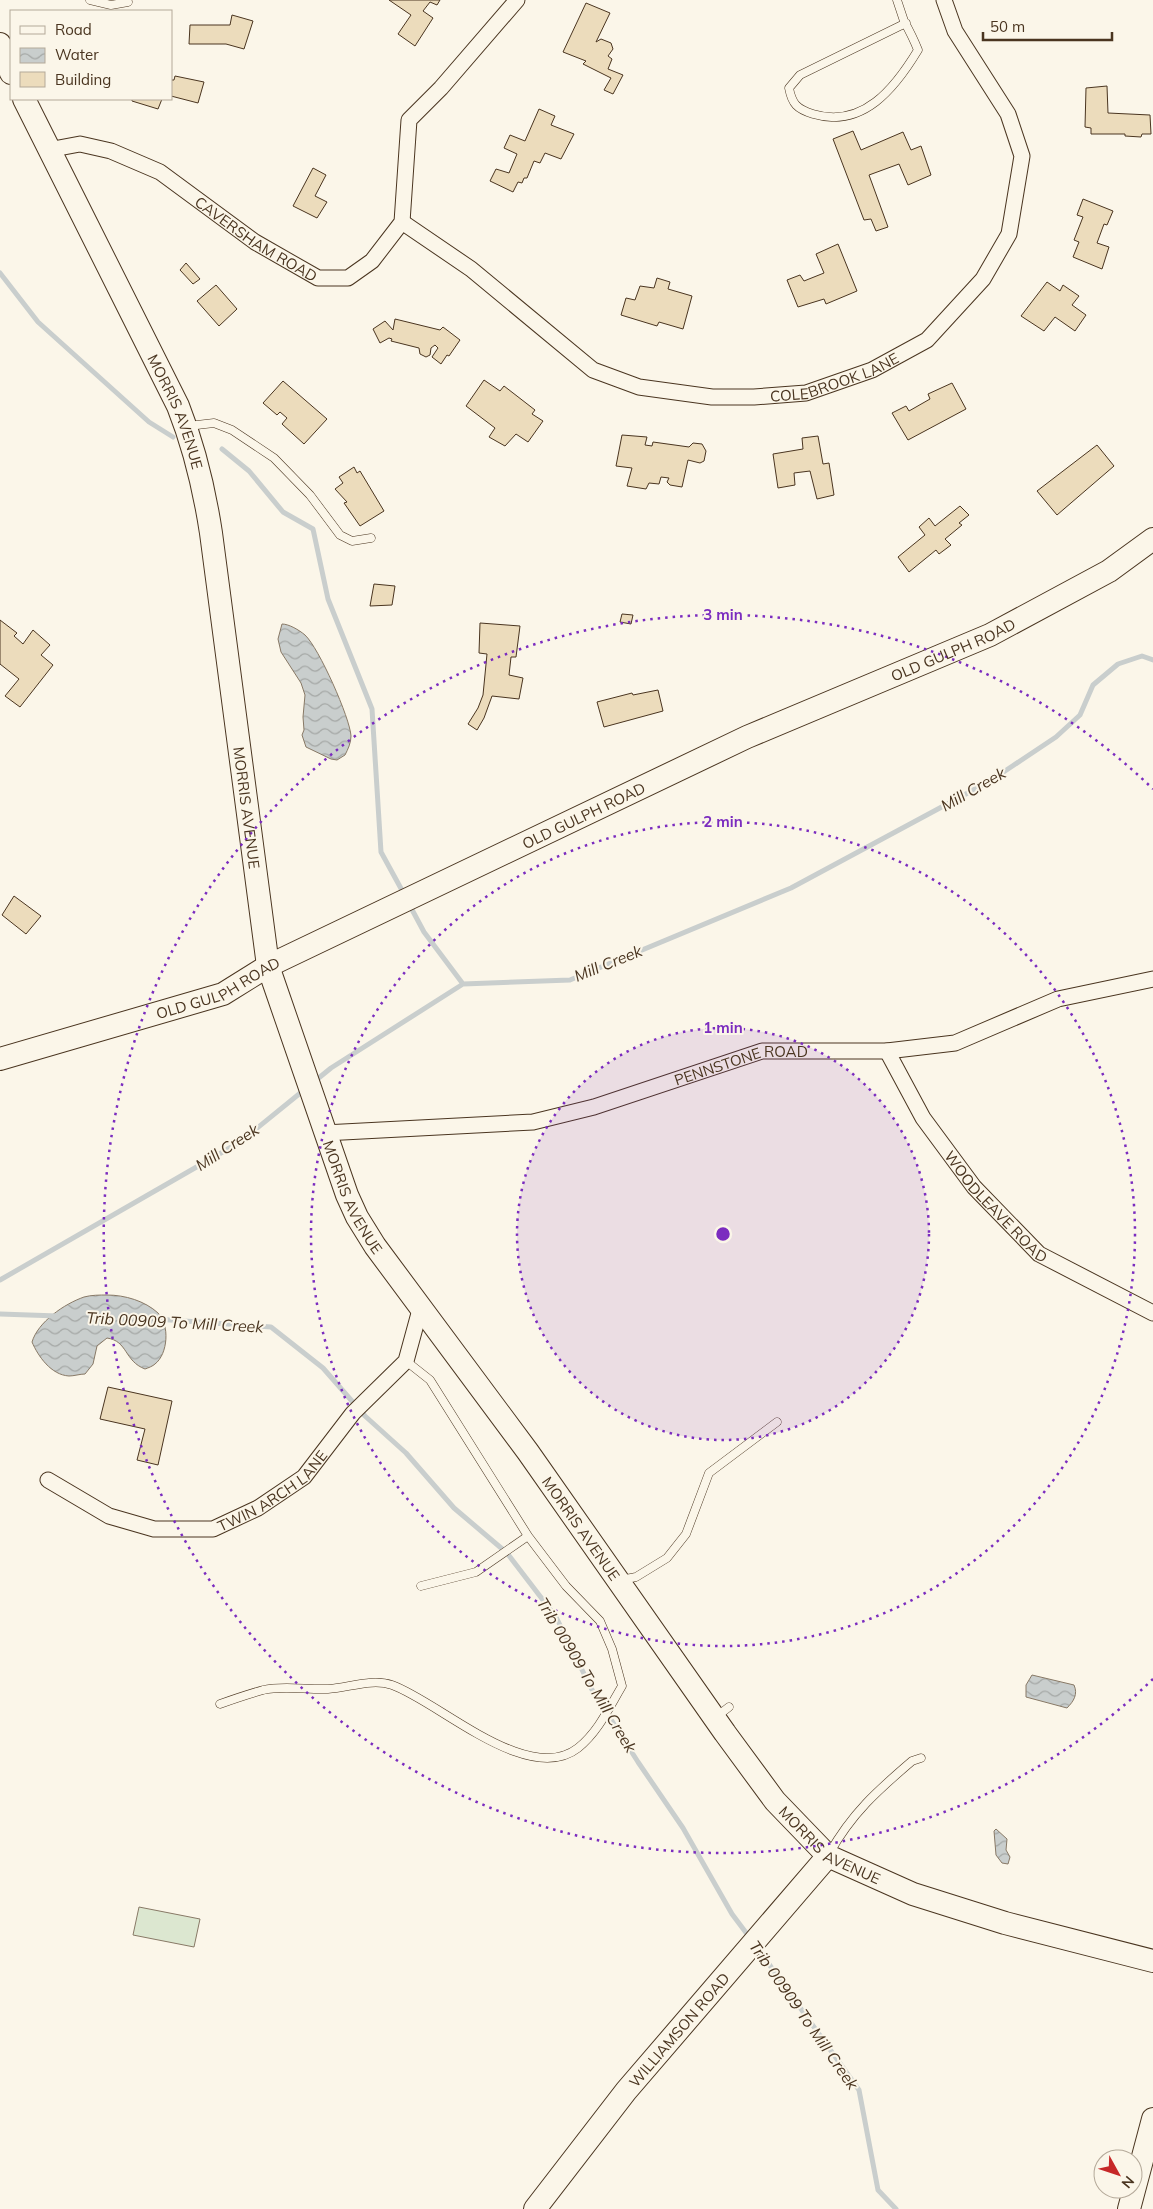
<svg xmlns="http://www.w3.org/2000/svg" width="1153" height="2209" viewBox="0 0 1153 2209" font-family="Mulish,sans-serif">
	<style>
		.green { fill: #dce7d0; stroke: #887966 }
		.water { fill: url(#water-waves); stroke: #887966 }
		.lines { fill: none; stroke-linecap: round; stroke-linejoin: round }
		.stream { stroke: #c9cecd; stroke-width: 5 }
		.building { fill: #ecdcbc; stroke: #4a3520 }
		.lane-casing { stroke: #4a3520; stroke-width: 9 }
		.street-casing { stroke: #4a3520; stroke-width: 17 }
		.secondary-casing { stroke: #4a3520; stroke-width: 24 }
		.lane { stroke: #fbf6e9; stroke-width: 8 }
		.street { stroke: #fbf6e9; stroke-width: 15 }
		.secondary { stroke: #fbf6e9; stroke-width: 22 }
		.ring { fill: none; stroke: #7b2cbf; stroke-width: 2.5; stroke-dasharray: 2.5 5 }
		.labels { text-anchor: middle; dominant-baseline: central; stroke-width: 4; stroke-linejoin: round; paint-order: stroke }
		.street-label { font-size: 15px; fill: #4a3520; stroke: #fbf6e9 }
		.water-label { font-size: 16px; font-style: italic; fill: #4a3520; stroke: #fbf6e9 }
		.centre { fill: #7b2cbf; stroke: #fbf6e9; stroke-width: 2.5 }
		.ring-label { font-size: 15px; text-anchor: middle; font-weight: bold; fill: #7b2cbf; stroke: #fbf6e9; stroke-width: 4; stroke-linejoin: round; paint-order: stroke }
	</style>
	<defs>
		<pattern id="water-waves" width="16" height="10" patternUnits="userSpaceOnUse" patternTransform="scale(1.25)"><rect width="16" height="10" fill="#c9cecd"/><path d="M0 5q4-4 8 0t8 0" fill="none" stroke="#a5a8a6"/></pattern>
	</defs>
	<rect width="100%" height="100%" fill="#fbf6e9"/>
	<path class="green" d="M139 1907 200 1919 194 1947 133 1935Z"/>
	<path class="water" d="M282 624C289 624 299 630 305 635 319 648 350 718 351 736 351 743 348 749 345 755L337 760 331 759 306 747 302 735 304 730 303 717 305 695 301 683 281 652 278 639Z
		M107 1295C125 1295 145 1301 158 1313 170 1325 168 1354 155 1364 153 1366 148 1368 145 1369 124 1361 128 1341 107 1338L97 1346 93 1364 85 1374C80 1374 74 1376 69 1376 51 1375 38 1356 32 1342 38 1322 64 1304 84 1297 91 1295 100 1295 107 1295Z
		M1032 1675 1074 1685C1078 1694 1074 1701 1067 1708L1026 1697V1685Z
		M996 1829 1007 1839 1006 1850 1010 1857 1008 1864 1002 1863 996 1855 994 1831Z"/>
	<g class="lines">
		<path class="stream" d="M0 273 38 322 149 422 173 437
			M222 449 249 471 283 512 313 529 328 599 372 709 381 852 404 894
			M409 904 424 932 463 984
			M315 1081 331 1068 463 984 570 980 791 888 990 781 1056 737 1080 715 1093 685 1118 664 1142 656 1153 660
			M0 1280 240 1142 304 1090
			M0 1314 58 1316
			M156 1319 271 1327 323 1368 365 1416 406 1453 454 1508 507 1553 556 1617 591 1688 638 1762 683 1828 732 1914 750 1938
			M756 1946 859 2090 878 2190 896 2209"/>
	</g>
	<path class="building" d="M389 0H440L437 5 430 2 423 11 433 18 415 46 398 34 411 15Z
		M586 3 610 13 596 42 601 39 611 43 613 49 608 56 612 59 608 69 623 75 613 94 604 90 611 78 583 64 586 61 563 52Z
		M232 15 253 21 244 49 226 44H189L190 25H230Z
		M175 76 204 82 198 103 171 96V80H174Z
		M1107 86 1108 113 1150 115 1151 134H1142L1141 137 1125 136V134H1091V128L1085 127 1086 88Z
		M132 99H162L158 109 132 101Z
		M539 109 555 116 551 125 574 134 561 159 545 153 540 163 534 161 527 178H524L522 183 518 182 513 192 490 181 496 169 509 173 517 154 504 148 510 135 525 141Z
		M853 131 861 150 903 132 911 150 921 146 931 175 908 185 899 164 869 175 888 227 876 231 871 219 864 220 833 139Z
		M313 168 326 175 315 196 327 202 317 218 293 206Z
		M1083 199 1113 211 1107 225 1104 224 1097 243 1109 247 1102 269 1073 257 1079 242 1074 240 1083 217 1077 215Z
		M838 244 857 291 826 304 824 299 798 307 787 280 800 275 804 281 824 273 816 254Z
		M186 263 200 279 193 284 180 270Z
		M657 278 670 282 668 289 692 296 683 329 659 322 657 326 621 315 626 298 635 300 640 286 654 288Z
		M1047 282 1060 291 1063 285 1079 296 1072 305 1086 315 1075 331 1055 317 1044 331 1021 316Z
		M216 285 237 309 219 326 197 301Z
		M395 319 440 330 443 327 460 340 449 356 447 355 441 364 432 357 438 348 435 345 431 348 430 355 426 357 420 354 419 348 391 341 392 339 389 338 380 343 373 329 385 321 393 330Z
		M484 380 500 391 504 386 535 410 532 414 543 421 528 442 516 434 505 446 489 437 495 428 466 406Z
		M283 381 327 419 304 444 282 424 287 418 280 412 277 415 263 403Z
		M952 383 966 409 908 440 892 413 906 406 909 411 930 399 928 394Z
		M622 435 647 437 645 445 652 446 653 442 689 447 693 443 702 444 706 451 704 461 700 463 688 460 682 487 670 485 667 482 669 478 661 477 659 484 649 483 646 489 627 486 632 468 616 466Z
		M818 436 823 464 829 463 834 495 817 499 810 471 794 473 795 485 778 488 773 454 803 449 802 438Z
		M1097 445 1114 466 1057 515 1037 491Z
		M354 467 357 473 360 471 384 511 360 526 344 503 347 502 335 489 343 483 339 477Z
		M960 506 969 515 959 523 962 525 945 539 951 545 939 554 936 550 909 572 898 557 925 535 919 527 929 518 935 526Z
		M374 584 395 586 392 605 370 606Z
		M622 614 633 615 631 624 620 622Z
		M0 620 17 633 14 636 23 644 33 630 50 645 41 655 53 665 20 707 5 696 19 679 0 664Z
		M480 623 520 626 516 657H511L509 675 523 678 519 699 492 696 484 718 477 730 468 724 478 708 483 695 487 654 479 653Z
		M658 690 663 711 604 727 597 702 632 693 633 695Z
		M14 896 41 916 26 934 2 915Z
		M108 1387 172 1401 158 1465 137 1460 145 1429 100 1419Z"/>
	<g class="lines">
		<defs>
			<path id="lane" d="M90 0 111 5 128 2
				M897 0 904 21C909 30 914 40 918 50 895 88 863 129 813 114 797 109 792 104 789 88L800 75 906 23
				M188 426 214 423 232 430 274 458 310 495 340 535 352 541 371 538
				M621 1580 636 1577 667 1558 686 1534 709 1473 777 1422
				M421 1586 476 1572 528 1536
				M220 1704C234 1699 249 1694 263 1690 283 1685 307 1690 328 1689 348 1688 372 1678 392 1685 438 1701 528 1787 578 1748 598 1732 609 1708 622 1686L612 1649 600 1621 566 1586 528 1536 430 1380 406 1361
				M716 1717 729 1707
				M829 1854C852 1813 877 1791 912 1761L921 1758"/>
			<g id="street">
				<path id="s1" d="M48 150 80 144 111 151 160 172 255 242 318 278H348L372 261 402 222 409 120 441 88 517 0"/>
				<path id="s2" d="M402 222 471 269 593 370 639 387 712 397H754L806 393 872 370 927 340 983 279 1009 234 1022 156 1008 114 955 31 944 0"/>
				<path id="s3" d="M887 1051 923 1118 974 1187 1039 1254 1153 1313"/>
				<path id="s4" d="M324 1133 533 1122 594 1107 762 1051H887L955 1043 1058 999 1153 979"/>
				<path id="s5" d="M48 1480 109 1516 154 1529H213L258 1508 304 1477 353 1413 406 1361 421 1306"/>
			</g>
			<g id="secondary">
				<path d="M0 44 11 73"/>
				<path id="s6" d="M24 99 178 406C195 449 204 487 211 533L268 966 347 1195 357 1217 375 1246 528 1452 725 1733 775 1801 828 1856 913 1894 1005 1923 1153 1961"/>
				<path id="s7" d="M0 1059 223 994 268 966 747 737 990 635 1109 571 1153 539"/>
				<path id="s8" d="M535 2209 626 2091 828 1856"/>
				<path d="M1129 2209 1153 2119"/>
			</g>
		</defs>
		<use href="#lane" class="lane-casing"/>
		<use href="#street" class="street-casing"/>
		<use href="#secondary" class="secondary-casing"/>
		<use href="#lane" class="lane"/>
		<use href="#street" class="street"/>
		<use href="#secondary" class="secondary"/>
	</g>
	<circle cx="723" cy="1234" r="206" fill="#7b2cbf" fill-opacity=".12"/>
	<g class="ring">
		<circle cx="723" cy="1234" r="206"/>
		<circle cx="723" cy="1234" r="412"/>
		<path d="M1153 1679A619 619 0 1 1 1153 789"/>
	</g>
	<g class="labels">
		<g class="street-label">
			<text stroke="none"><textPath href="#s1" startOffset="235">CAVERSHAM ROAD</textPath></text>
			<text stroke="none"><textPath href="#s2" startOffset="490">COLEBROOK LANE</textPath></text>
			<text stroke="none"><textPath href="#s6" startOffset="348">MORRIS AVENUE</textPath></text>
			<text stroke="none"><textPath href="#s7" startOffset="1040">OLD GULPH ROAD</textPath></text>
			<text stroke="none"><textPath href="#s6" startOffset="752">MORRIS AVENUE</textPath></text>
			<text stroke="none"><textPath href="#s7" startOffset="635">OLD GULPH ROAD</textPath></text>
			<text stroke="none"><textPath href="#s7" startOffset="230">OLD GULPH ROAD</textPath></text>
			<text stroke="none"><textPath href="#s4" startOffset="426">PENNSTONE ROAD</textPath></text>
			<text stroke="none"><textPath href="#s6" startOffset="1158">MORRIS AVENUE</textPath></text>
			<text stroke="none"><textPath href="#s3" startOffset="191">WOODLEAVE ROAD</textPath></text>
			<text stroke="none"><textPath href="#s5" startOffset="248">TWIN ARCH LANE</textPath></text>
			<text stroke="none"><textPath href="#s6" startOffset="1562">MORRIS AVENUE</textPath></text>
			<text stroke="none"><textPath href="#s6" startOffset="1968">MORRIS AVENUE</textPath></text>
			<text stroke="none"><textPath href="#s8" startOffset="230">WILLIAMSON ROAD</textPath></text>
		</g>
		<g class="water-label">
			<text transform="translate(973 789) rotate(-30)">Mill Creek</text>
			<text transform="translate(608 963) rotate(-22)">Mill Creek</text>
			<text transform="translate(227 1147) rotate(-33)">Mill Creek</text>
			<text transform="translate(175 1322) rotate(3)">Trib 00909 To Mill Creek</text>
			<text transform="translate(587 1675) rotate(59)">Trib 00909 To Mill Creek</text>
			<text transform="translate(804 2015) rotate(55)">Trib 00909 To Mill Creek</text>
		</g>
	</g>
	<circle cx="723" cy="1234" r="8" class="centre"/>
	<g class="ring-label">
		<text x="723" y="620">3 min</text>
		<text x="723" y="827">2 min</text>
		<text x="723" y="1033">1 min</text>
	</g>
	<rect x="10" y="10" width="162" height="90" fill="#fbf6e9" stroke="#b4a999"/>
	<rect x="20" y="26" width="25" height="8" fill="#fbf6e9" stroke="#b4a999"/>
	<text x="55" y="35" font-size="15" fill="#4a3520">Road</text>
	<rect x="20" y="48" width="25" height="15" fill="url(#water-waves)" stroke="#b4a999"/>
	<text x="55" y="60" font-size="15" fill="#4a3520">Water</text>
	<rect x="20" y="72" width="25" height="15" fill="#ecdcbc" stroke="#b4a999"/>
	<text x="55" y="85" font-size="15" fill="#4a3520">Building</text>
	<g transform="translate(1118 2174) rotate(130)"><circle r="24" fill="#fbf6e9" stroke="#b4a999"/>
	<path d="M0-4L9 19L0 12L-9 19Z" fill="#c62828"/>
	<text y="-8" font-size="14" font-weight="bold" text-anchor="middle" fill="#4a3520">N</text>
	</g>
	<path d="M983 32v8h129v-8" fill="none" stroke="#4a3520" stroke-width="2.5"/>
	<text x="990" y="32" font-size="15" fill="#4a3520" stroke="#fbf6e9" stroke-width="4" paint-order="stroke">50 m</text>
</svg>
